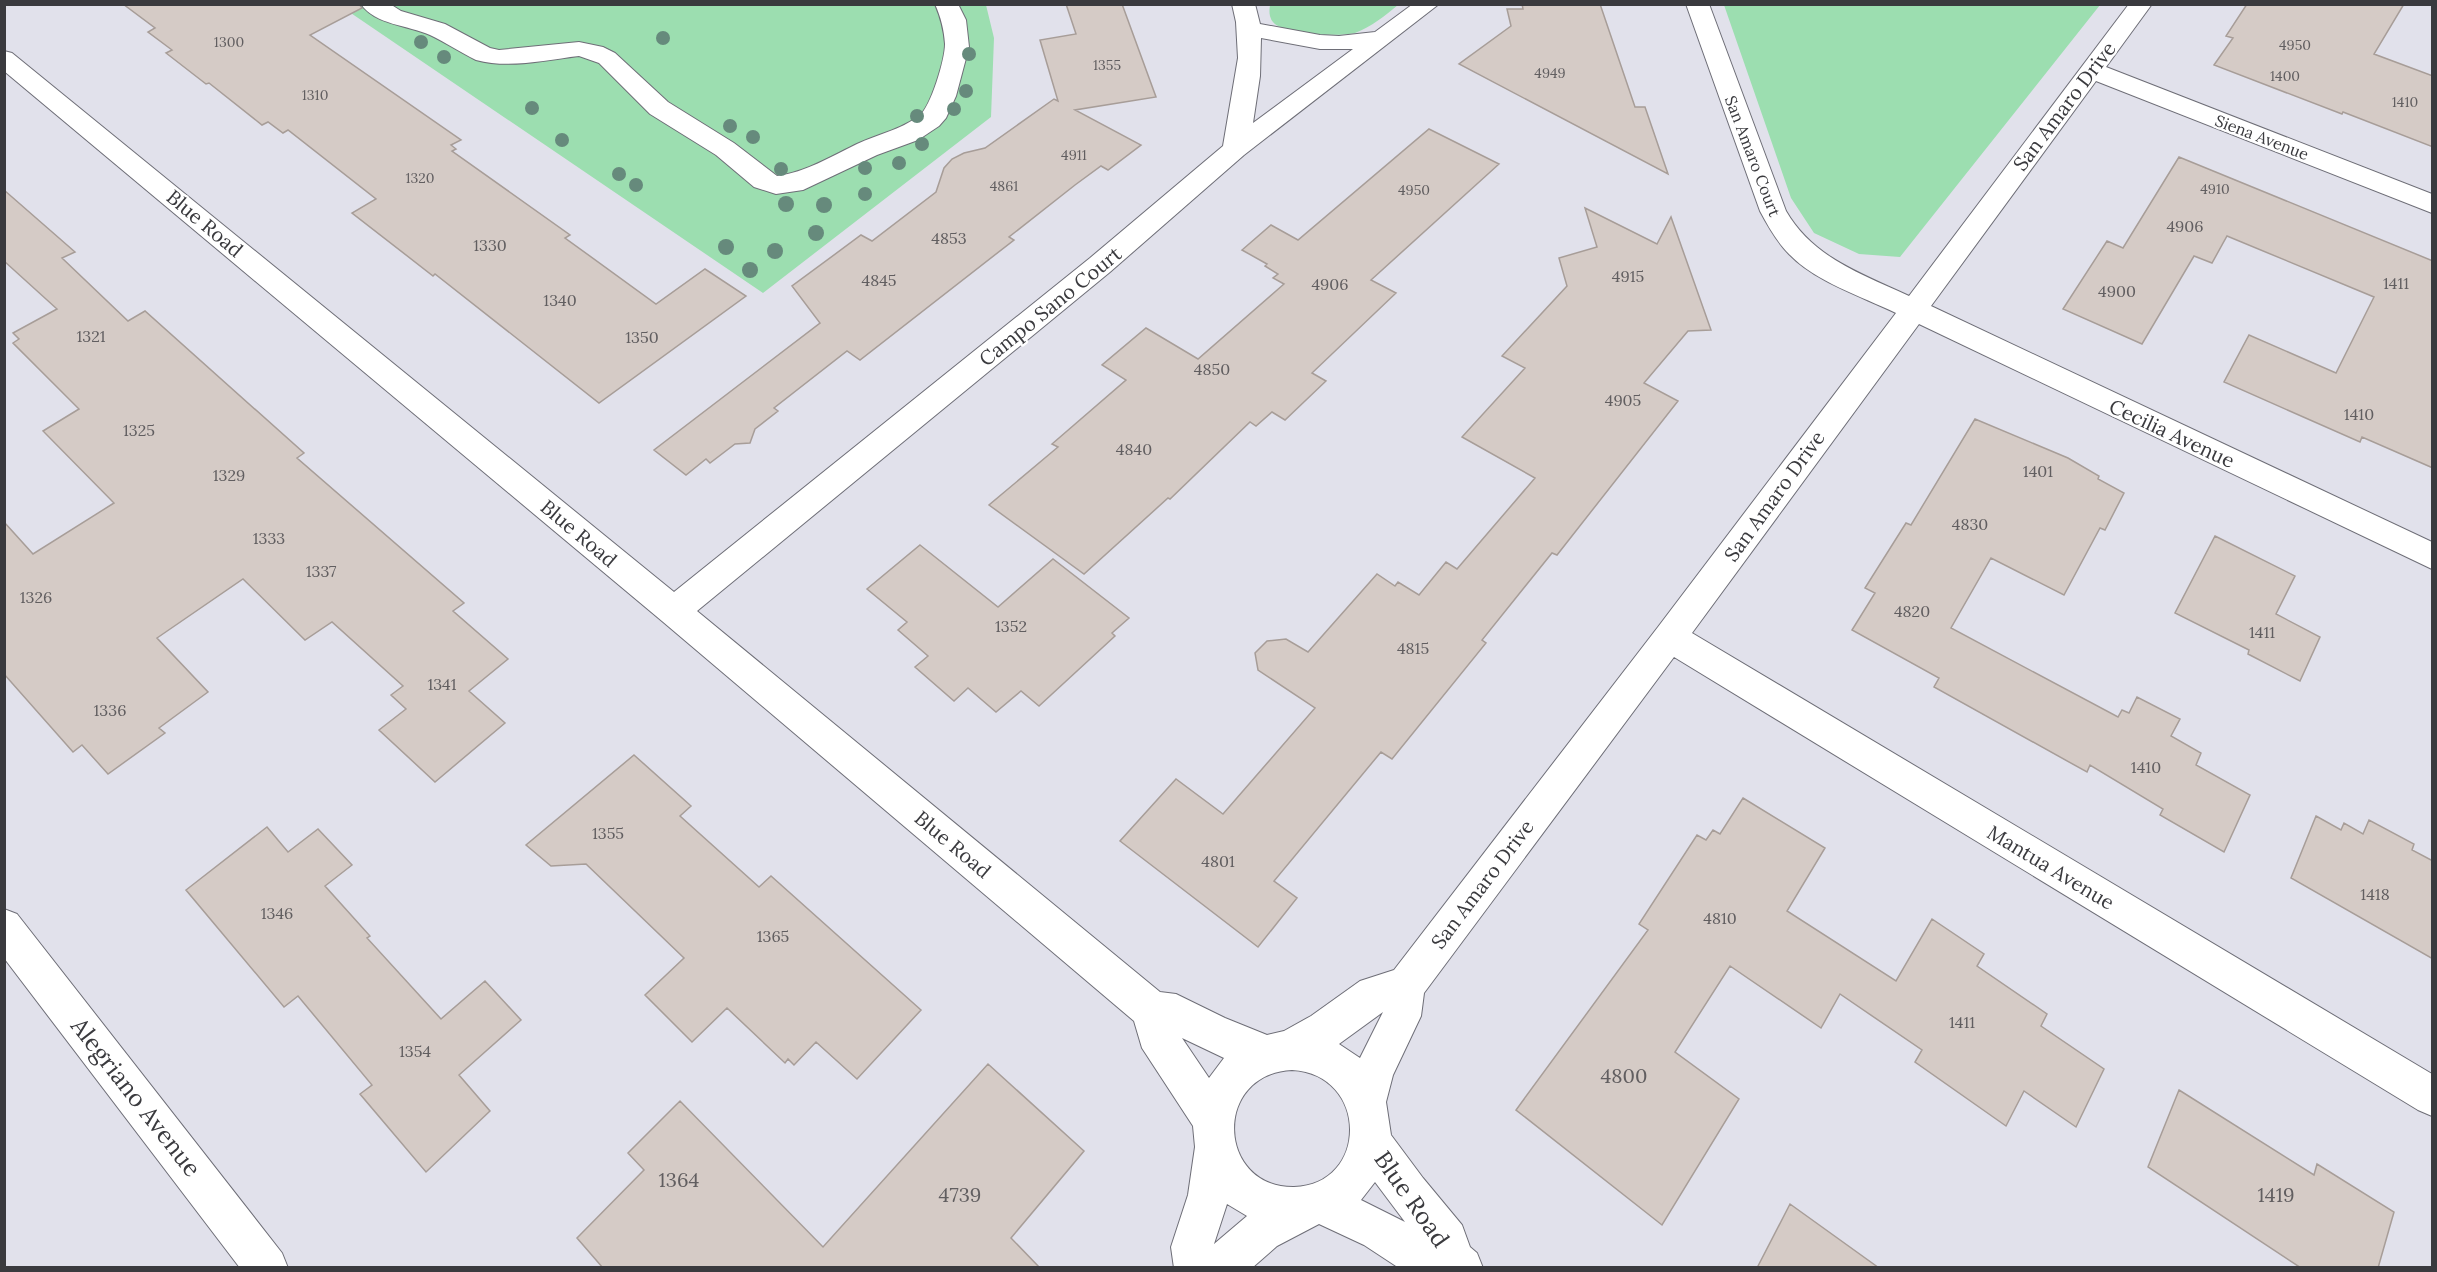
<svg xmlns="http://www.w3.org/2000/svg" width="2437" height="1272" viewBox="0 0 2437 1272" font-family="Lora,serif">
	<style>
		.green { fill: #9cdeb0 }
		.building { fill: #d5cbc6; stroke: #a79d98; stroke-width: 1.5 }
		.lines { fill: none; stroke-linecap: round; stroke-linejoin: round }
		.minor-casing { stroke: #6e6e77; stroke-width: 2 }
		.minor { fill: #fff; fill-rule: evenodd }
		.tree { fill: #668a7c }
		.labels { text-anchor: middle; dominant-baseline: central; stroke-width: 4.5; stroke-linejoin: round; paint-order: stroke }
		.far-number-label { font-size: 14px; fill: #615e60 }
		.far-street-label { font-size: 16px; fill: #3a3a3e; stroke: #fff }
		.number-label { font-size: 16px; fill: #615e60 }
		.street-label { font-size: 20px; fill: #3a3a3e; stroke: #fff }
		.near-number-label { font-size: 20px; fill: #615e60 }
		.near-street-label { font-size: 24px; fill: #3a3a3e; stroke: #fff }
	</style>
	<rect width="100%" height="100%" fill="#e1e1eb"/>
	<path class="green" d="M339 5H986L994 38 991 117 763 293Z
		M1270 5H1398C1386 15 1371 27 1355 33 1340 37 1283 35 1273 22 1269 17 1269 11 1270 5Z
		M1724 5V4L2100 5 1900 257 1859 254 1814 233 1791 198Z"/>
	<path class="building" d="M123 4H359L362 8 310 35 461 140 451 145 456 149 452 151 570 235 565 238 656 304 705 269 746 296 599 403 435 274 433 276 352 213 376 199 288 130 283 133 268 122 262 125 209 83 206 84 166 53 172 50 148 32 155 28Z
		M1066 4H1122L1156 97 1075 110 1141 145 1108 170 1101 166 1075 185 1009 237 1014 240 860 360 847 351 774 408 778 411 755 429 750 443 735 444 710 463 706 459 686 475 654 450 820 323 792 286 861 235 872 241 936 192 944 168 952 159 964 153 985 148 1054 99 1058 101 1040 40 1076 34Z
		M1522 4H1600L1635 107H1645L1668 174 1459 64 1511 26 1507 9H1523Z
		M2247 4H2404L2374 54 2433 76V147L2343 112 2342 114 2214 65 2233 38 2226 36Z
		M1429 129 1499 164 1371 280 1396 293 1312 373 1326 381 1285 420 1272 412 1256 426 1250 422 1170 499 1168 498 1084 574 989 505 1058 447 1052 444 1126 380 1102 365 1146 328 1198 359 1284 284 1273 278 1278 274 1265 266 1267 264 1242 250 1271 225 1298 240Z
		M2179 157 2433 261V468L2362 437 2360 442 2224 382 2249 335 2336 373 2374 297 2227 236 2212 263 2194 256 2142 344 2063 309 2107 241 2123 248Z
		M4 190 75 252 62 258 128 321 145 311 304 453 297 458 464 603 453 611 508 659 469 691 505 723 435 782 379 730 406 709 391 695 403 686 332 622 305 640 243 579 157 638 208 692 159 728 165 733 108 774 82 745 73 752 4 674V522L33 554 114 503 43 431 79 409 13 343 19 339 13 333 57 309 4 261Z
		M1585 208 1657 244 1671 217 1711 330 1688 331 1644 383 1678 401 1557 555 1552 553 1482 640 1486 643 1392 759 1381 752 1274 881 1297 898 1258 947 1120 841 1176 779 1223 814 1315 708 1258 670 1255 653 1267 641 1286 639 1308 652 1377 574 1395 586 1398 582 1419 595 1446 562 1457 569 1535 478 1462 437 1525 368 1502 356 1567 286 1559 258 1597 247Z
		M1975 419 2068 458 2099 476 2098 479 2124 493 2105 530 2100 528 2064 595 1991 558 1951 628 2118 717 2122 710 2129 713 2137 697 2180 719 2171 736 2201 753 2196 765 2250 795 2224 852 2160 815 2163 809 2090 765 2087 772 1934 687 1939 678 1852 630 1875 593 1865 588 1906 523 1911 525Z
		M2215 536 2295 576 2276 614 2320 637 2300 681 2248 654 2249 650 2175 613Z
		M920 545 998 607 1053 559 1129 618 1112 633 1115 636 1039 706 1021 691 996 712 968 688 954 701 915 667 928 656 898 630 907 622 867 589Z
		M634 755 691 806 680 816 759 887 771 876 921 1010 857 1079 816 1042 794 1065 788 1059 785 1063 727 1008 692 1042 645 995 684 958 586 864 551 866 526 845Z
		M1743 798 1825 848 1787 911 1896 981 1932 919 1984 954 1977 966 2047 1014 2041 1026 2104 1069 2076 1127 2024 1091 2006 1126 1915 1062 1922 1050 1840 994 1821 1028 1730 966 1675 1052 1739 1099 1662 1225 1516 1110 1648 930 1639 924 1697 835 1706 840 1713 830 1720 834Z
		M2316 816 2341 830 2344 823 2363 834 2369 820 2414 844 2412 850 2433 861V959L2291 878Z
		M267 827 288 852 318 829 352 865 325 886 370 936 367 938 441 1019 485 981 521 1020 459 1075 490 1111 426 1172 360 1094 372 1085 298 996 284 1007 186 890Z
		M988 1064 1084 1151 1011 1238 1040 1268H603L577 1238 644 1170 628 1153 680 1101 823 1247Z
		M2179 1090 2314 1175 2317 1164 2394 1212 2378 1268H2301L2148 1167Z
		M1790 1204 1879 1268H1757Z"/>
	<g class="lines">
		<defs>
			<path id="minor" d="M361 4H390L401 11 445 24 490 48 499 50 579 42 603 47 615 53 668 102 734 143 777 176C806 172 830 157 857 144 878 134 900 130 919 116 931 107 945 59 945 44 944 29 941 18 935 4H958L966 20 969 47 956 96 946 118 939 126 918 140 877 155 803 190 776 194 754 187 716 155 650 114 599 63 579 56C545 60 509 69 476 60 460 52 445 42 430 35 408 25 375 25 361 4Z
				M1232 4H1255L1260 24 1320 35 1339 36 1375 32 1413 4H1439L1244 155 1110 272 697 611 1160 992 1176 994 1225 1018 1267 1035 1284 1031 1311 1016 1360 981 1394 970 1658 627 1896 313C1861 296 1816 282 1789 254 1777 242 1768 226 1760 211L1686 4H1709L1786 211C1813 258 1862 274 1909 296L2129 4H2152L2106 67 2432 194V213L2096 81 1931 306 2432 542V569L1919 324 1692 633 2432 1074V1116L2418 1110 1674 657 1424 993 1421 1016 1393 1075 1386 1102 1391 1135 1423 1178 1462 1225 1470 1247 1477 1253 1483 1268H1399L1364 1245 1319 1224 1277 1246 1252 1268H1174L1171 1247 1188 1195 1195 1147 1193 1126 1142 1048 1134 1021 662 621 4 71V51L12 53 674 592 1090 258 1223 146 1238 58 1236 22ZM1261 38 1320 49H1353L1253 123 1260 76ZM1383 1012 1360 1058 1339 1044ZM1182 1038 1224 1058 1209 1078ZM1292 1070C1369 1074 1369 1185 1294 1187 1217 1188 1212 1074 1292 1070ZM1375 1182 1405 1222 1361 1200ZM1227 1204 1247 1216 1214 1244Z
				M4 909 17 914 282 1253 288 1268H240L4 958Z"/>
		</defs>
		<use href="#minor" class="minor-casing"/>
		<use href="#minor" class="minor"/>
	</g>
	<g class="tree">
		<circle cx="663" cy="38" r="7"/>
		<circle cx="421" cy="42" r="7"/>
		<circle cx="969" cy="54" r="7"/>
		<circle cx="444" cy="57" r="7"/>
		<circle cx="966" cy="91" r="7"/>
		<circle cx="532" cy="108" r="7"/>
		<circle cx="954" cy="109" r="7"/>
		<circle cx="917" cy="116" r="7"/>
		<circle cx="730" cy="126" r="7"/>
		<circle cx="753" cy="137" r="7"/>
		<circle cx="562" cy="140" r="7"/>
		<circle cx="922" cy="144" r="7"/>
		<circle cx="899" cy="163" r="7"/>
		<circle cx="865" cy="168" r="7"/>
		<circle cx="781" cy="169" r="7"/>
		<circle cx="619" cy="174" r="7"/>
		<circle cx="636" cy="185" r="7"/>
		<circle cx="865" cy="194" r="7"/>
		<circle cx="786" cy="204" r="8"/>
		<circle cx="824" cy="205" r="8"/>
		<circle cx="816" cy="233" r="8"/>
		<circle cx="726" cy="247" r="8"/>
		<circle cx="775" cy="251" r="8"/>
		<circle cx="750" cy="270" r="8"/>
	</g>
	<g class="labels">
		<g class="far-number-label">
			<text x="229" y="42">1300</text>
			<text x="2295" y="45">4950</text>
			<text x="1107" y="65">1355</text>
			<text x="1550" y="73">4949</text>
			<text x="2285" y="76">1400</text>
			<text x="315" y="95">1310</text>
			<text x="2405" y="102">1410</text>
			<text x="1074" y="155">4911</text>
			<text x="420" y="178">1320</text>
			<text x="1004" y="186">4861</text>
			<text x="2215" y="189">4910</text>
			<text x="1414" y="190">4950</text>
		</g>
		<g class="far-street-label">
			<text transform="translate(2262 137) rotate(21)">Siena Avenue</text>
			<text transform="translate(1753 156) rotate(69)">San Amaro Court</text>
		</g>
		<g class="number-label">
			<text x="2185" y="226">4906</text>
			<text x="949" y="238">4853</text>
			<text x="490" y="245">1330</text>
			<text x="1628" y="276">4915</text>
			<text x="879" y="280">4845</text>
			<text x="2396" y="283">1411</text>
			<text x="1330" y="284">4906</text>
			<text x="2117" y="291">4900</text>
			<text x="560" y="300">1340</text>
			<text x="91" y="336">1321</text>
			<text x="642" y="337">1350</text>
			<text x="1212" y="369">4850</text>
			<text x="1623" y="400">4905</text>
			<text x="2359" y="414">1410</text>
			<text x="139" y="430">1325</text>
			<text x="1134" y="449">4840</text>
			<text x="2038" y="471">1401</text>
			<text x="229" y="475">1329</text>
			<text x="1970" y="524">4830</text>
			<text x="269" y="538">1333</text>
			<text x="321" y="571">1337</text>
			<text x="36" y="597">1326</text>
			<text x="1912" y="611">4820</text>
			<text x="1011" y="626">1352</text>
			<text x="2262" y="632">1411</text>
			<text x="1413" y="648">4815</text>
			<text x="442" y="684">1341</text>
			<text x="110" y="710">1336</text>
			<text x="2146" y="767">1410</text>
			<text x="608" y="833">1355</text>
			<text x="1218" y="861">4801</text>
			<text x="2375" y="894">1418</text>
			<text x="277" y="913">1346</text>
			<text x="1720" y="918">4810</text>
			<text x="773" y="936">1365</text>
			<text x="1962" y="1022">1411</text>
			<text x="415" y="1051">1354</text>
		</g>
		<g class="street-label">
			<text transform="translate(2064 106) rotate(-53)">San Amaro Drive</text>
			<text transform="translate(205 223) rotate(40)">Blue Road</text>
			<text transform="translate(1050 306) rotate(-39)">Campo Sano Court</text>
			<text transform="translate(2172 433) rotate(25)">Cecilia Avenue</text>
			<text transform="translate(1774 496) rotate(-54)">San Amaro Drive</text>
			<text transform="translate(579 533) rotate(40)">Blue Road</text>
			<text transform="translate(953 844) rotate(40)">Blue Road</text>
			<text transform="translate(2051 867) rotate(31)">Mantua Avenue</text>
			<text transform="translate(1482 884) rotate(-53)">San Amaro Drive</text>
		</g>
		<g class="near-number-label">
			<text x="1624" y="1075">4800</text>
			<text x="679" y="1179">1364</text>
			<text x="960" y="1194">4739</text>
			<text x="2276" y="1194">1419</text>
		</g>
		<g class="near-street-label">
			<text transform="translate(136 1097) rotate(52)">Alegriano Avenue</text>
			<text transform="translate(1412 1199) rotate(55)">Blue Road</text>
		</g>
	</g>
	<rect width="2437" height="1272" fill="none" stroke="#3a3a3e" stroke-width="12"/>
</svg>
